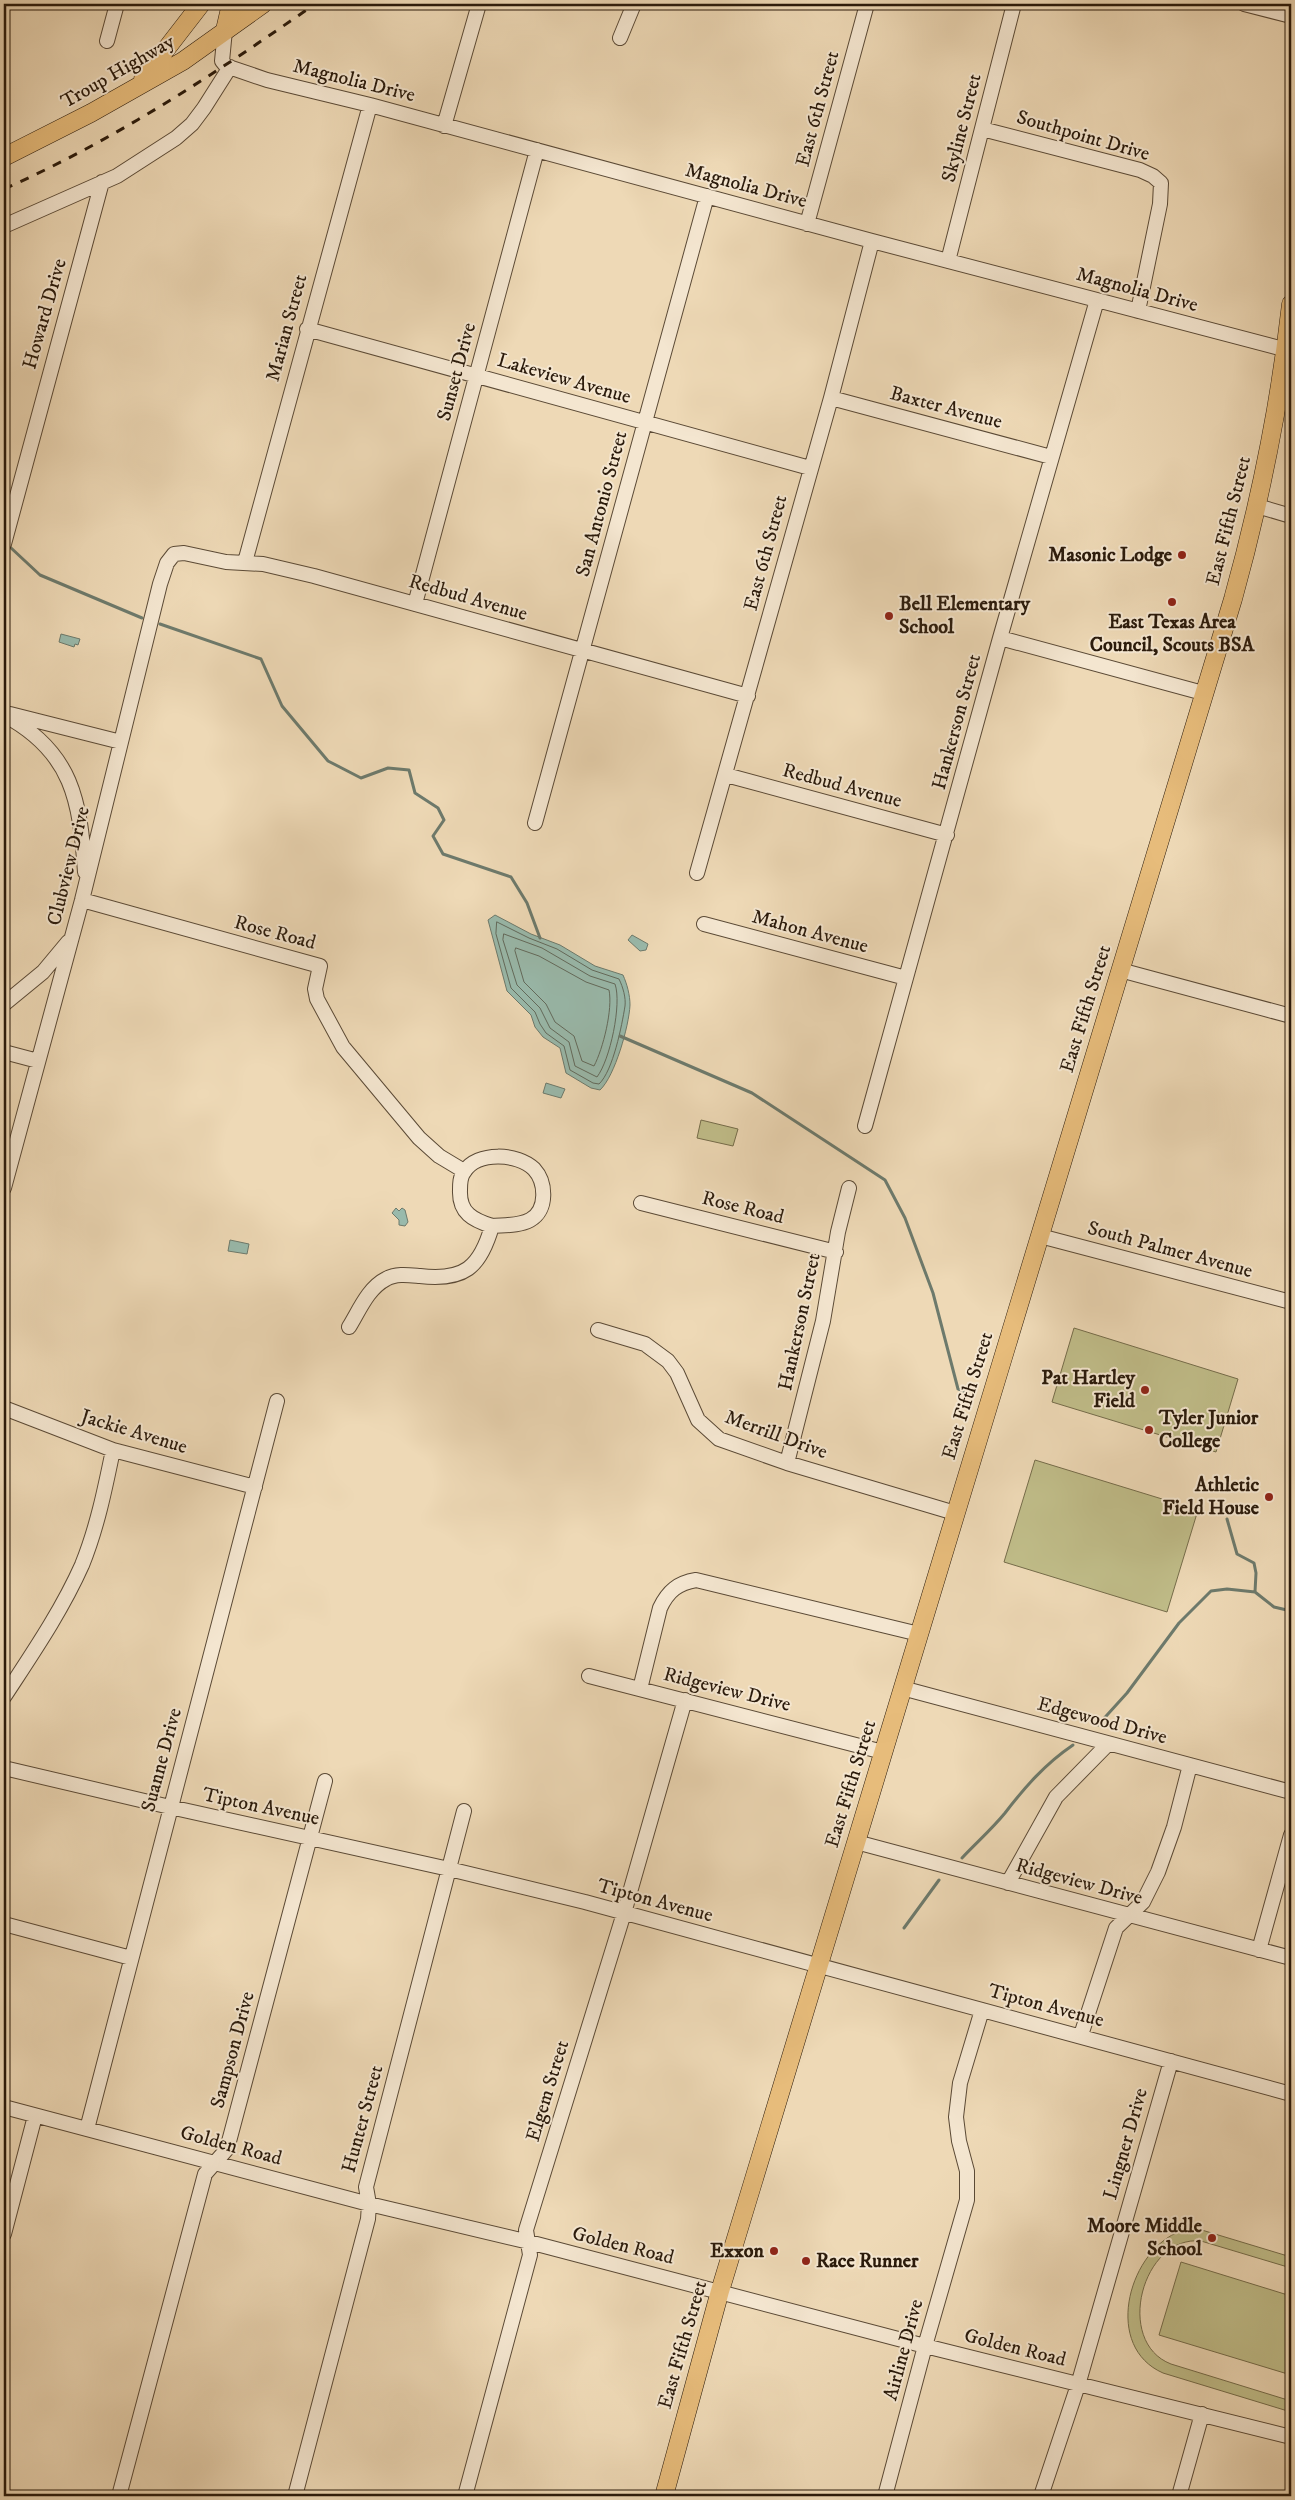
<svg xmlns="http://www.w3.org/2000/svg" width="1295" height="2500" viewBox="0 0 1295 2500" font-family="'IM FELL DW Pica',serif">
	<style>
		.green { fill: #c0bd89; stroke: #756c4a }
		.water { fill: #99baac; stroke: #6d7a6c }
		.lines { fill: none; stroke-linecap: round; stroke-linejoin: round }
		.shore { stroke: #626a5c; stroke-width: 1 }
		.stream { stroke: #6d7a6c; stroke-width: 3 }
		.minor-casing { stroke: #5b4a36; stroke-width: 16 }
		.major-casing { stroke: #2a1a0b; stroke-width: 19 }
		.minor { stroke: #f4e6d0; stroke-width: 14 }
		.major { stroke: #e7bc7b; stroke-width: 18 }
		.rail { stroke: #2a1a0b; stroke-width: 3; stroke-dasharray: 9 9; stroke-linecap: butt }
		.poi-dot { fill: #8f2418; stroke: #f4e6d0; stroke-width: 2 }
		.labels { text-anchor: middle; dominant-baseline: central; stroke-width: 4; stroke-linejoin: round; paint-order: stroke }
		.street-label { font-size: 20px; fill: #2a1a0b; stroke: #f4e6d0 }
		.poi-label { font-size: 20px; font-weight: bold; fill: #2a1a0b; stroke: #f4e6d0; text-anchor: end }
	</style>
	<rect width="100%" height="100%" fill="#eed9b6"/>
	<filter id="stains"><feTurbulence type="fractalNoise" baseFrequency=".004" numOctaves="4"/><feColorMatrix values="0 0 0 0 .2 0 0 0 0 .09 0 0 0 0 .02 0 0 0 .5 -.17"/></filter>
	<radialGradient id="worn" r=".72"><stop offset=".6" stop-color="#630" stop-opacity="0"/><stop offset="1" stop-color="#630" stop-opacity=".3"/></radialGradient>
	<path class="green" d="M701 1120 738 1129 733 1146 697 1138Z
		M1074 1328 1238 1379 1216 1452 1052 1402Z
		M1035 1460 1198 1510 1167 1612 1004 1562Z
		M1172 2221 1291 2257V2268L1201 2241C1142 2235 1114 2342 1171 2364L1291 2401V2412L1163 2373C1104 2347 1127 2256 1176 2233L1169 2231Z
		M1181 2262 1291 2296V2375L1159 2335Z"/>
	<path class="water" d="M61 634 80 639 78 645 75 644 74 647 59 642Z
		M495 915 531 934 560 945 595 966 623 975C627 984 630 995 630 1005 629 1026 615 1076 600 1090L591 1088 566 1073 560 1048 543 1037 535 1027 531 1015 507 991 488 920Z
		M632 935 648 944 646 950 640 951 628 940Z
		M546 1083 565 1089 561 1098 543 1093Z
		M396 1208 399 1211 402 1208 405 1210 408 1222 405 1226 399 1225V1220L392 1213Z
		M230 1240 249 1244 247 1254 228 1251Z"/>
	<g class="lines">
		<path class="shore" d="M497 922 529 938 557 949 592 970 619 979C623 987 626 998 625 1006 622 1025 613 1071 599 1084L593 1083 570 1070 564 1046 546 1033 540 1024 535 1012 511 988 496 934Z
			M504 934 542 948 590 976 615 984C622 1004 610 1060 597 1077L575 1066 569 1042 550 1028 540 1008 517 985 503 940Z
			M516 948 539 956 586 982 609 990C613 1009 603 1049 594 1066L582 1061 574 1036 555 1022 546 1004 524 982 515 951Z"/>
		<path class="stream" d="M10 547 40 575 142 618
			M160 624 261 659 282 706 328 761 361 778 388 768 409 770 415 793 438 808 444 820 433 836 443 854 511 877 527 903 540 938
			M620 1036 752 1093 885 1180 905 1218 933 1293 958 1389 967 1393
			M1227 1519 1237 1554 1254 1563 1256 1573 1255 1592
			M1098 1725 1127 1693 1179 1623 1211 1591 1227 1589 1255 1592 1274 1607 1291 1611
			M962 1858C976 1843 992 1829 1005 1813 1025 1787 1045 1764 1073 1745
			M904 1928 939 1880"/>
		<defs>
			<path id="minor" d="M1244 4 1291 16
				M225 30 222 61 226 66 267 80 370 105 872 241 1291 351
				M620 38 634 4
				M107 41 117 4
				M444 126 479 4
				M982 129 1140 170 1153 176 1161 183 1160 204 1138 311
				M807 224 867 4
				M4 226 117 176 176 138 192 124 204 108 230 67
				M948 261 1014 4
				M307 329 810 468
				M831 398 1051 457
				M1257 506 1291 516
				M4 544 102 182
				M245 562 370 105
				M415 604 537 150
				M1000 638 1203 693
				M10 714 121 742
				M4 715C73 752 80 801 85 872
				M726 775 947 835
				M535 823 707 196
				M697 873 831 398 872 241
				M82 900 320 966 315 989 317 999 343 1047 419 1138 439 1156 464 1171
				M704 924 906 978
				M1120 970 1291 1016
				M4 1004 43 972 68 942
				M4 1052 38 1061
				M865 1126 1000 638 1097 300
				M4 1188 82 900 160 584 167 563 174 554 184 553 226 562 263 564 314 576 748 696
				M641 1203 836 1252
				M1040 1236 1291 1302
				M349 1327C359 1311 368 1288 386 1279 396 1273 409 1275 420 1276 464 1281 480 1268 492 1226 504 1225 519 1226 530 1220 548 1210 546 1182 534 1169 518 1153 477 1151 464 1172 460 1177 460 1184 460 1190 459 1213 473 1220 492 1226
				M598 1330 645 1344 668 1361 677 1373 698 1420 719 1439 787 1463 955 1513
				M4 1408 113 1450 255 1487
				M787 1463 823 1321 838 1232 849 1188
				M589 1676 883 1752
				M902 1688 1291 1792
				M640 1689 660 1608C668 1591 678 1583 696 1580L919 1634
				M4 1697C32 1654 61 1612 82 1565 97 1528 105 1489 113 1450
				M4 1768 170 1807 449 1869 585 1902 1291 2094
				M856 1842 1291 1958
				M1008 1883 1056 1797 1108 1744
				M4 1924 131 1958
				M1259 1950 1291 1835
				M1081 2035 1116 1928 1143 1902 1158 1872 1174 1827 1190 1765
				M4 2107 369 2204 529 2242 925 2346 1291 2437
				M87 2129 277 1401
				M4 2234 35 2116
				M119 2496 205 2174 227 2149 325 1781
				M295 2496 368 2219 369 2204 366 2187 464 1811
				M465 2496 530 2255 526 2230 624 1913 685 1700
				M885 2496 925 2346 967 2200V2171L959 2141 956 2117 960 2083 982 2010
				M1041 2496 1078 2385 1171 2061
				M1179 2496 1202 2414"/>
			<path id="major" d="M225 30 231 4
				M143 79 201 4
				M4 157 91 113 183 61 263 4
				M664 2496 720 2291 1233 599C1260 502 1280 403 1291 304"/>
		</defs>
		<use href="#minor" class="minor-casing"/>
		<use href="#major" class="major-casing"/>
		<use href="#minor" class="minor"/>
		<use href="#major" class="major"/>
		<path class="rail" d="M4 189C115 140 216 73 315 4"/>
	</g>
	<g class="poi-dot">
		<circle cx="1182" cy="555" r="5"/>
		<circle cx="1172" cy="602" r="5"/>
		<circle cx="889" cy="616" r="5"/>
		<circle cx="1145" cy="1390" r="5"/>
		<circle cx="1149" cy="1430" r="5"/>
		<circle cx="1269" cy="1497" r="5"/>
		<circle cx="1212" cy="2238" r="5"/>
		<circle cx="774" cy="2251" r="5"/>
		<circle cx="806" cy="2261" r="5"/>
	</g>
	<g class="labels">
		<g class="street-label">
			<text transform="translate(118 72) rotate(-30)">Troup Highway</text>
			<text transform="translate(354 81) rotate(14)">Magnolia Drive</text>
			<text transform="translate(818 109) rotate(-75)">East 6th Street</text>
			<text transform="translate(962 128) rotate(-76)">Skyline Street</text>
			<text transform="translate(1083 136) rotate(16)">Southpoint Drive</text>
			<text transform="translate(746 186) rotate(15)">Magnolia Drive</text>
			<text transform="translate(1137 290) rotate(15)">Magnolia Drive</text>
			<text transform="translate(45 314) rotate(-74)">Howard Drive</text>
			<text transform="translate(287 328) rotate(-75)">Marian Street</text>
			<text transform="translate(457 372) rotate(-75)">Sunset Drive</text>
			<text transform="translate(564 379) rotate(16)">Lakeview Avenue</text>
			<text transform="translate(946 408) rotate(15)">Baxter Avenue</text>
			<text transform="translate(602 504) rotate(-75)">San Antonio Street</text>
			<text transform="translate(1229 521) rotate(-76)">East Fifth Street</text>
			<text transform="translate(766 553) rotate(-75)">East 6th Street</text>
			<text transform="translate(468 598) rotate(16)">Redbud Avenue</text>
			<text transform="translate(957 722) rotate(-75)">Hankerson Street</text>
			<text transform="translate(842 786) rotate(15)">Redbud Avenue</text>
			<text transform="translate(69 866) rotate(-76)">Clubview Drive</text>
			<text transform="translate(810 932) rotate(15)">Mahon Avenue</text>
			<text transform="translate(275 933) rotate(15)">Rose Road</text>
			<text transform="translate(1086 1009) rotate(-73)">East Fifth Street</text>
			<text transform="translate(743 1208) rotate(14)">Rose Road</text>
			<text transform="translate(1170 1250) rotate(15)">South Palmer Avenue</text>
			<text transform="translate(800 1322) rotate(-78)">Hankerson Street</text>
			<text transform="translate(968 1396) rotate(-73)">East Fifth Street</text>
			<text transform="translate(134 1432) rotate(17)">Jackie Avenue</text>
			<text transform="translate(776 1435) rotate(20)">Merrill Drive</text>
			<text transform="translate(727 1690) rotate(14)">Ridgeview Drive</text>
			<text transform="translate(1102 1721) rotate(15)">Edgewood Drive</text>
			<text transform="translate(162 1760) rotate(-75)">Suanne Drive</text>
			<text transform="translate(851 1784) rotate(-73)">East Fifth Street</text>
			<text transform="translate(261 1807) rotate(12)">Tipton Avenue</text>
			<text transform="translate(1079 1882) rotate(15)">Ridgeview Drive</text>
			<text transform="translate(655 1901) rotate(15)">Tipton Avenue</text>
			<text transform="translate(1046 2006) rotate(15)">Tipton Avenue</text>
			<text transform="translate(233 2050) rotate(-75)">Sampson Drive</text>
			<text transform="translate(548 2091) rotate(-73)">Elgem Street</text>
			<text transform="translate(363 2119) rotate(-75)">Hunter Street</text>
			<text transform="translate(1126 2144) rotate(-74)">Lingner Drive</text>
			<text transform="translate(231 2146) rotate(15)">Golden Road</text>
			<text transform="translate(623 2246) rotate(14)">Golden Road</text>
			<text transform="translate(683 2345) rotate(-74)">East Fifth Street</text>
			<text transform="translate(1015 2348) rotate(14)">Golden Road</text>
			<text transform="translate(904 2350) rotate(-75)">Airline Drive</text>
		</g>
		<g class="poi-label">
			<text x="1172" y="555">Masonic Lodge</text>
			<text x="899" y="604" text-anchor="start">Bell Elementary<tspan x="899" dy="23">School</tspan></text>
			<text x="1172" y="622" text-anchor="middle">East Texas Area<tspan x="1172" dy="23">Council, Scouts BSA</tspan></text>
			<text x="1135" y="1378">Pat Hartley<tspan x="1135" dy="23">Field</tspan></text>
			<text x="1159" y="1418" text-anchor="start">Tyler Junior<tspan x="1159" dy="23">College</tspan></text>
			<text x="1259" y="1485">Athletic<tspan x="1259" dy="23">Field House</tspan></text>
			<text x="1202" y="2226">Moore Middle<tspan x="1202" dy="23">School</tspan></text>
			<text x="764" y="2251">Exxon</text>
			<text x="816" y="2261" text-anchor="start">Race Runner</text>
		</g>
	</g>
	<rect width="1295" height="2500" fill="none" stroke="#eed9b6" stroke-width="20"/>
	<rect x="5" y="5" width="1285" height="2490" fill="none" stroke="#2a1a0b" stroke-width="2.5"/>
	<rect x="10" y="10" width="1275" height="2480" fill="none" stroke="#2a1a0b"/>
	<rect width="100%" height="100%" filter="url(#stains)"/>
	<rect width="100%" height="100%" fill="url(#worn)"/>
</svg>
